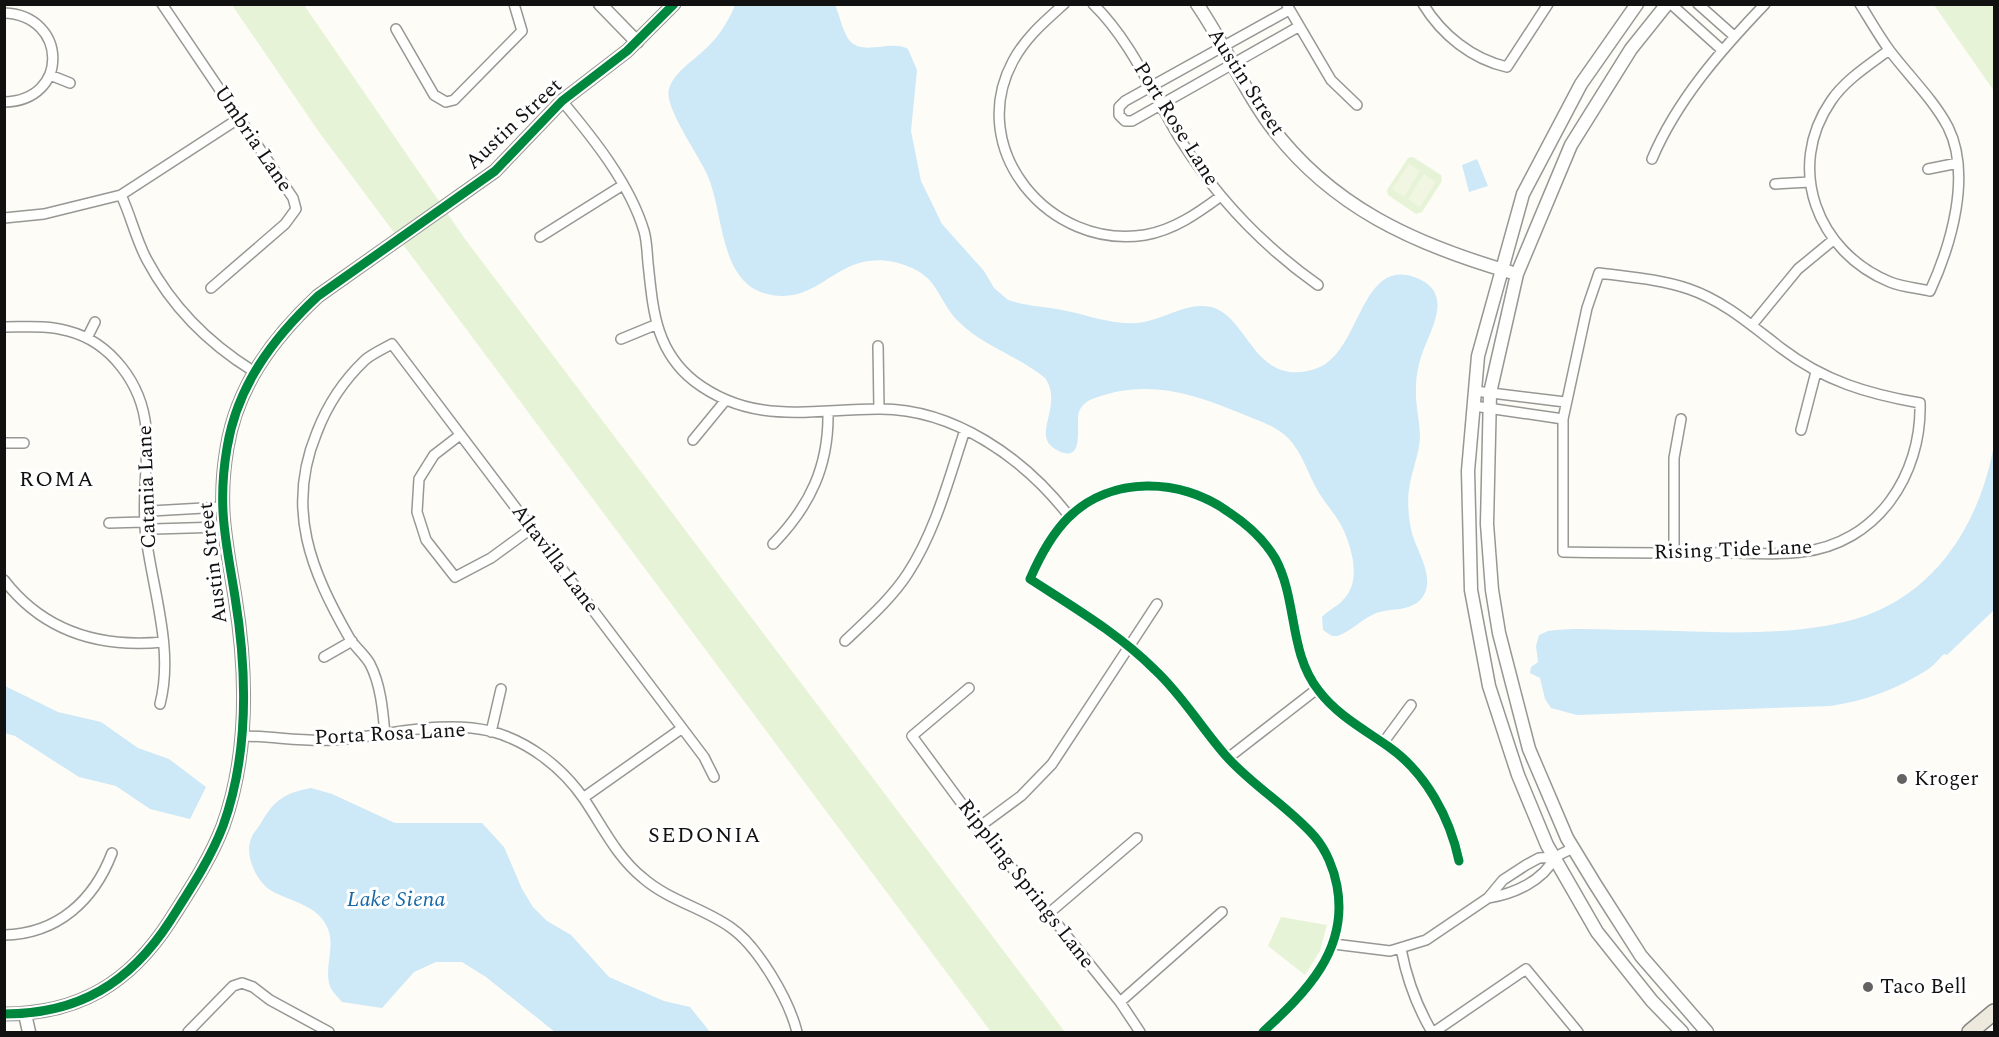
<svg xmlns="http://www.w3.org/2000/svg" width="1999" height="1037" viewBox="0 0 1999 1037" font-family="Spectral,serif">
	<style>
		.green { fill: #e7f3d7 }
		.pitch { fill: #f0f6e1 }
		.water { fill: #cde8f7 }
		.lines { fill: none; stroke-linecap: round; stroke-linejoin: round }
		.minor-casing { stroke: #979795; stroke-width: 12 }
		.tertiary-casing { stroke: #979795; stroke-width: 15 }
		.primary-casing { stroke: #858482; stroke-width: 18 }
		.minor { stroke: #fffffe; stroke-width: 9 }
		.tertiary { stroke: #fffffe; stroke-width: 12 }
		.primary { stroke: #ede9dc; stroke-width: 15 }
		.cycleway-casing { stroke: #fff; stroke-width: 13 }
		.cycleway { stroke: #00873e; stroke-width: 9 }
		.poi-dot { fill: #646362; stroke: #fff; stroke-width: 2 }
		.labels { text-anchor: middle; dominant-baseline: central; stroke-width: 6; stroke-linejoin: round; paint-order: stroke }
		.street-label { font-size: 21px; fill: #111; stroke: #fff }
		.poi-label { font-size: 21px; fill: #111; stroke: #fff; text-anchor: start }
		.neighbourhood-label { font-size: 22px; letter-spacing: 1.5px; fill: #111; stroke: #fff }
		.water-label { font-size: 22px; font-style: italic; fill: #1768a6; stroke: #fff }
	</style>
	<rect width="100%" height="100%" fill="#fdfcf7"/>
	<path class="green" d="M232 5H304L465 239 1065 1032H991L319 132Z
		M1934 5H1994V91Z
		M1413 157 1441 175 1442 181 1422 212 1416 214 1388 195 1387 190 1408 158Z
		M1281 917 1327 925 1320 951 1305 975 1268 946Z"/>
	<path class="pitch" d="M1409 164 1420 171 1404 197 1392 189Z
		M1424 174 1436 182 1420 207 1408 199Z"/>
	<path class="water" d="M735 5H835C840 16 842 30 849 40 863 57 891 39 908 49L917 70 911 131 921 181 942 224 984 271 994 288 1008 300C1025 306 1044 306 1062 310 1089 315 1116 327 1144 322 1166 318 1187 302 1211 307 1249 316 1253 388 1315 369 1361 355 1359 258 1414 277 1454 291 1433 325 1423 351 1419 362 1416 375 1416 387 1415 404 1420 421 1420 438 1419 453 1413 468 1410 483 1407 497 1408 514 1411 529 1415 550 1438 578 1421 599 1408 613 1389 607 1374 614 1361 620 1351 631 1338 636H1332L1323 630 1322 617C1328 610 1337 607 1343 600 1361 582 1353 552 1344 531 1338 517 1327 506 1319 493 1308 475 1303 453 1288 438 1275 425 1256 420 1240 413 1191 393 1147 379 1095 398 1088 400 1081 405 1079 412 1075 422 1087 468 1055 449 1031 435 1064 405 1045 378 1019 356 982 346 958 321 938 301 939 277 907 266 844 243 827 298 780 296 717 293 726 216 707 174 699 156 663 105 669 89 674 73 690 63 702 52 717 39 728 23 735 5Z
		M1477 159 1488 186 1469 192 1462 165Z
		M1994 445V610L1947 655 1944 654C1938 659 1935 665 1927 670 1897 689 1865 701 1830 706L1577 715 1551 708 1545 699 1540 678 1530 673 1531 667 1538 662 1536 646 1539 635 1548 631C1576 627 1606 630 1634 630 1703 631 1776 638 1844 622 1931 602 1979 528 1994 445Z
		M5 686 58 712 101 722 138 748 169 759 206 787 190 819 150 809 116 786 79 777 15 736 5 733Z
		M311 788 332 794 395 823H482L504 847 522 889 533 907 547 921 571 935 609 977 664 1001 690 1007 710 1032H555L486 977 462 962H436L414 972 382 1008 342 1002C338 997 330 990 329 983 325 965 335 947 328 929 319 905 291 902 272 891 257 883 244 855 251 839 253 833 258 828 261 823 275 799 285 793 311 788Z"/>
	<g class="lines">
		<defs>
			<path id="minor" d="M162 4 293 198 296 209 285 224 211 288
				M1064 4C1044 22 1026 37 1013 61 965 150 1050 250 1145 235 1174 230 1198 213 1221 196
				M1093 4C1132 42 1152 93 1180 139 1216 197 1263 246 1318 285
				M1423 4C1442 35 1472 59 1507 67L1548 4
				M1671 4 1722 50
				M1698 4 1734 36
				M1860 4C1870 20 1879 36 1890 51 1909 76 1933 99 1948 127 1972 175 1951 245 1930 291 1917 288 1902 287 1890 282 1817 252 1785 168 1831 101 1845 80 1869 65 1889 50
				M1287 5 1331 80 1357 105
				M1289 10 1125 101 1119 107V115L1125 121H1132L1298 27
				M4 13C68 15 70 101 4 102
				M396 29 434 95 446 102 454 100 522 31 514 4
				M50 75 70 83
				M562 101C593 138 630 184 644 231 647 241 647 253 648 263 653 309 655 350 694 381 753 426 810 409 878 409 954 408 1025 459 1069 516
				M1652 159C1677 100 1721 50 1765 4
				M1928 169 1958 163
				M1775 184 1810 182
				M121 195C131 216 136 240 147 260 172 307 208 343 253 371
				M4 218 44 214 121 195 238 119
				M540 237 623 185
				M1599 273C1629 277 1660 279 1689 289 1724 301 1752 326 1781 348 1824 381 1868 394 1920 403 1922 475 1877 544 1801 552 1771 556 1739 552 1709 553 1661 553 1612 553 1563 552V419L1587 308Z
				M1752 325 1798 269 1832 241
				M4 327C26 327 47 325 68 331 111 342 142 384 146 428 149 464 141 500 146 537 153 591 174 650 160 704
				M87 338 95 322
				M621 339 655 325
				M878 346 879 409
				M1475 391 1565 402
				M1474 406 1563 419
				M1801 430 1816 372
				M460 435 434 455 419 479 417 512 426 540 455 577 491 558 532 528
				M693 440 725 401
				M4 443H24
				M144 522 151 511 221 507
				M109 523 144 522 154 529 222 527
				M773 544C810 506 829 466 828 412
				M1674 553V458L1681 419
				M4 580C44 632 100 648 163 642
				M845 641C867 620 892 598 908 573 936 530 949 478 965 430
				M324 657 352 641
				M969 688 912 736 979 827 1120 1002 1140 1032
				M491 732 501 689
				M385 735C383 712 381 685 370 664 365 655 356 648 350 639 311 571 285 509 317 432 327 406 344 380 365 360 372 354 383 349 392 344L704 757 714 777
				M242 736C272 736 303 742 333 740 384 737 439 719 490 731 528 741 562 767 584 799 603 827 616 856 643 878 668 900 703 908 730 927 758 946 789 1000 797 1032
				M1383 743 1411 705
				M1228 758 1317 689
				M583 798 681 729
				M979 827 1021 796 1052 764 1157 604
				M1488 898C1514 894 1543 881 1555 857
				M1048 914 1137 838
				M4 935C58 934 94 900 112 853
				M1334 944 1390 951 1426 940 1488 898 1503 880 1526 865 1539 858 1555 857 1573 848
				M1401 949C1407 980 1416 1005 1432 1032
				M1120 1002 1222 912
				M188 1032 233 986 242 983 253 987 270 1000 329 1032
				M1263 1032C1306 992 1349 950 1337 886 1334 869 1326 850 1315 837 1289 807 1254 787 1227 757 1202 729 1183 696 1155 670 1118 633 1073 607 1030 579 1040 556 1051 535 1068 518 1111 475 1181 478 1227 511 1247 524 1263 538 1275 558 1298 600 1288 652 1319 691 1337 715 1365 730 1389 747 1426 773 1450 818 1459 861
				M1434 1032 1526 969 1578 1032"/>
			<path id="tertiary" d="M600 4 637 42
				M1197 4C1224 43 1242 87 1270 125 1331 207 1414 244 1510 272
				M1637 4 1581 84 1523 194 1478 356 1468 471 1471 590 1489 686 1518 775 1547 845 1597 932 1652 1001 1682 1032
				M1667 4 1631 49 1571 145 1517 274 1490 393 1487 524 1492 590 1499 633 1529 749 1567 838 1595 884 1641 956 1707 1032
				M4 1014C79 1014 130 983 170 921 189 891 210 860 223 826 249 754 247 671 235 597 226 541 217 507 227 448 237 386 273 338 318 296L495 171 562 101 627 51 674 4
				M25 1014 29 1032"/>
			<path id="primary" d="M1970 1032 1994 1012"/>
		</defs>
		<use href="#minor" class="minor-casing"/>
		<use href="#tertiary" class="tertiary-casing"/>
		<use href="#primary" class="primary-casing"/>
		<use href="#minor" class="minor"/>
		<use href="#tertiary" class="tertiary"/>
		<use href="#primary" class="primary"/>
		<defs>
			<path id="cycleway" d="M4 1014C79 1014 130 983 170 921 189 891 210 860 223 826 249 754 247 671 235 597 226 541 217 507 227 448 237 386 273 338 318 296L495 171 562 101 627 51 674 4
				M1263 1032C1306 992 1349 950 1337 886 1334 869 1326 850 1315 837 1289 807 1254 787 1227 757 1202 729 1183 696 1155 670 1118 633 1073 607 1030 579 1040 556 1051 535 1068 518 1111 475 1181 478 1227 511 1247 524 1263 538 1275 558 1298 600 1288 652 1319 691 1337 715 1365 730 1389 747 1426 773 1450 818 1459 861"/>
		</defs>
		<use href="#cycleway" class="cycleway-casing"/>
		<use href="#cycleway" class="cycleway"/>
	</g>
	<g class="poi-dot">
		<circle cx="1902" cy="779" r="6"/>
		<circle cx="1868" cy="987" r="6"/>
	</g>
	<g class="labels">
		<g class="street-label">
			<text transform="translate(1246 82) rotate(57)">Austin Street</text>
			<text transform="translate(514 124) rotate(-43)">Austin Street</text>
			<text transform="translate(1176 124) rotate(58)">Port Rose Lane</text>
			<text transform="translate(253 139) rotate(56)">Umbria Lane</text>
			<text transform="translate(147 487) rotate(-92)">Catania Lane</text>
			<text transform="translate(1733 550) rotate(-2)">Rising Tide Lane</text>
			<text transform="translate(555 559) rotate(53)">Altavilla Lane</text>
			<text transform="translate(213 563) rotate(-97)">Austin Street</text>
			<text transform="translate(390 734) rotate(-3)">Porta Rosa Lane</text>
			<text transform="translate(1026 884) rotate(52)">Rippling Springs Lane</text>
		</g>
		<g class="poi-label">
			<text x="1914" y="779">Kroger</text>
			<text x="1880" y="987">Taco Bell</text>
		</g>
		<g class="neighbourhood-label">
			<text x="57" y="479">ROMA</text>
			<text x="705" y="835">SEDONIA</text>
		</g>
		<g class="water-label">
			<text x="396" y="899">Lake Siena</text>
		</g>
	</g>
	<rect width="1999" height="1037" fill="none" stroke="#111111" stroke-width="12"/>
</svg>
